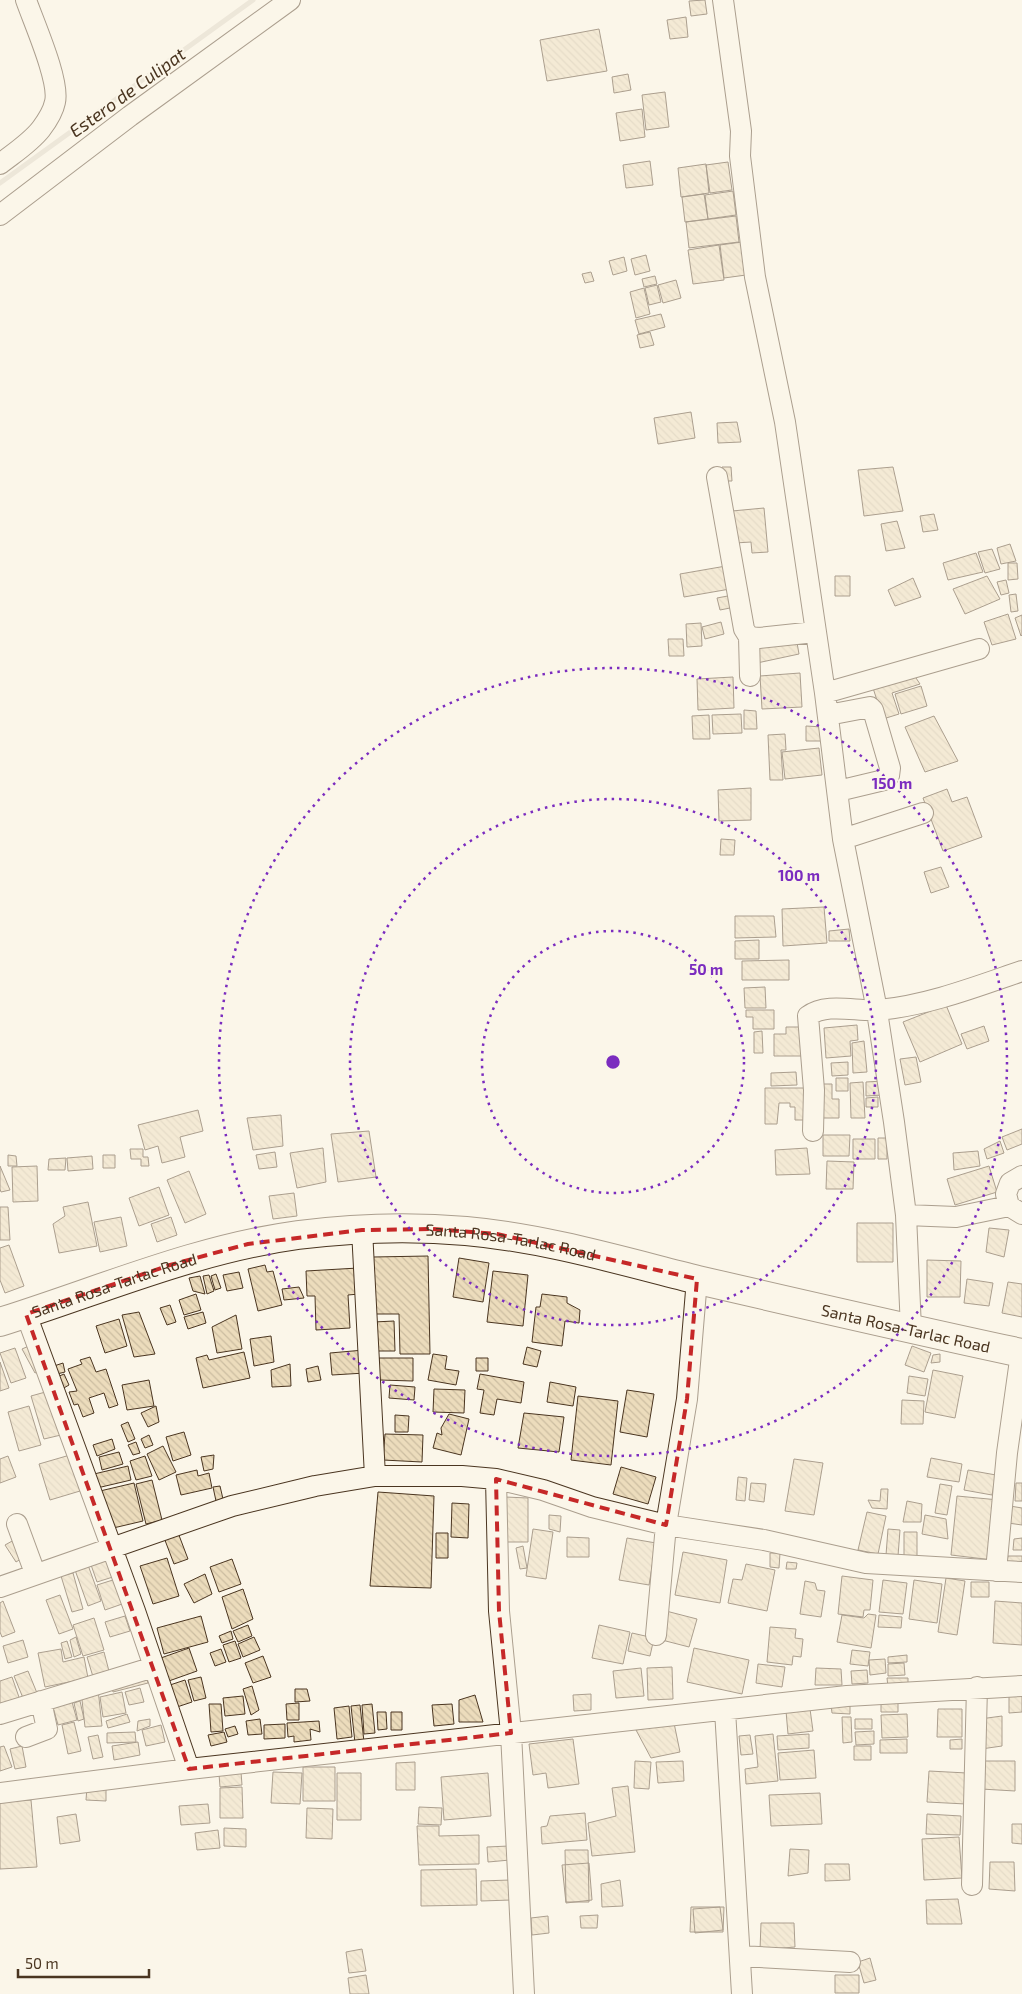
<svg xmlns="http://www.w3.org/2000/svg" width="1022" height="1994" viewBox="0 0 1022 1994" font-family="'Exo 2',sans-serif">
	<style>
		.lines { fill: none; stroke-linecap: round; stroke-linejoin: round }
		.stream { stroke: #dcd4c6; stroke-width: 5 }
		.building { fill: url(#building-back-hatch); stroke: #4a3520 }
		.minor-casing { stroke: #4a3520; stroke-width: 22 }
		.highway-casing { stroke: #4a3520; stroke-width: 30 }
		.minor { stroke: #fbf6e9; stroke-width: 20 }
		.highway { stroke: #fbf6e9; stroke-width: 28 }
		.marked { fill: none; stroke: #c62828; stroke-width: 4; stroke-dasharray: 10 6; stroke-linejoin: round }
		.ring { fill: none; stroke: #7b2cbf; stroke-width: 2.5; stroke-dasharray: 2.5 5 }
		.labels { text-anchor: middle; dominant-baseline: central; stroke-width: 4; stroke-linejoin: round; paint-order: stroke }
		.street-label { font-size: 16px; fill: #4a3520; stroke: #fbf6e9 }
		.water-label { font-size: 18px; font-style: italic; fill: #4a3520; stroke: #fbf6e9 }
		.centre { fill: #7b2cbf; stroke: #fbf6e9; stroke-width: 2.5 }
		.ring-label { font-size: 15px; text-anchor: middle; font-weight: bold; fill: #7b2cbf; stroke: #fbf6e9; stroke-width: 4; stroke-linejoin: round; paint-order: stroke }
	</style>
	<defs>
		<pattern id="building-back-hatch" width="6" height="6" patternUnits="userSpaceOnUse" patternTransform="scale(1.25)"><rect width="6" height="6" fill="#ecdcbc"/><path d="M-1 5l2 2M0 0l6 6M5-1l2 2" fill="none" stroke="#ccbda1"/></pattern>
	</defs>
	<rect width="100%" height="100%" fill="#fbf6e9"/>
	<g class="lines">
		<path class="stream" d="M0 183 253 0"/>
	</g>
	<path class="building" d="M705 0 707 14 691 16 689 1Z
		M686 17 688 37 670 39 667 20Z
		M599 29 607 71 547 81 540 40Z
		M628 74 631 90 614 93 612 77Z
		M665 92 669 127 646 130 642 95Z
		M642 109 645 137 620 141 616 113Z
		M650 161 653 185 626 188 623 165Z
		M728 162 732 190 710 193 706 165Z
		M706 164 709 193 681 197 678 168Z
		M733 191 736 215 708 219 705 195Z
		M704 194 708 219 685 222 682 197Z
		M736 216 739 242 689 248 686 222Z
		M742 242 746 275 724 278 720 245Z
		M719 245 724 280 693 284 688 250Z
		M646 255 650 271 635 275 631 259Z
		M624 257 627 271 613 275 609 261Z
		M591 272 594 281 585 283 582 274Z
		M655 276 657 284 644 287 642 279Z
		M676 280 681 298 663 303 658 285Z
		M657 285 661 302 649 305 645 288Z
		M644 288 650 314 636 318 630 292Z
		M661 314 665 327 639 334 635 320Z
		M650 332 654 345 640 348 637 335Z
		M691 412 695 438 658 444 654 418Z
		M737 422 741 442 718 443 717 423Z
		M722 467H731L732 481H722Z
		M893 467 903 511 864 516 858 470Z
		M764 508 768 552 752 553 751 542 735 543 732 511Z
		M934 514 938 530 923 532 920 516Z
		M897 521 905 548 886 551 881 524Z
		M1010 544 1016 561 1001 564 997 548Z
		M992 549 1000 569 985 573 978 552Z
		M976 553 983 572 948 580 943 563Z
		M1008 563H1017L1018 579 1008 580Z
		M726 566 730 589 684 597 680 574Z
		M835 576H850V596H835Z
		M987 576 1000 599 965 614 953 589Z
		M913 578 921 597 895 606 888 590Z
		M1006 580 1009 593 1001 595 997 582Z
		M1016 594 1018 611 1011 612 1009 595Z
		M733 595 735 607 720 610 717 598Z
		M1008 614 1016 639 992 645 984 622Z
		M1022 615V635L1021 636 1015 618Z
		M721 622 724 634 705 639 702 627Z
		M701 623 702 646 687 647 686 624Z
		M796 637 799 654 757 663 753 646Z
		M668 639H683L684 656H669Z
		M800 673 802 707 762 709 760 676Z
		M914 675 920 684 892 693 899 714 883 719 873 688Z
		M733 677 734 708 698 710 697 679Z
		M921 686 927 706 901 714 895 694Z
		M744 710 756 711 757 729H744Z
		M741 714 742 733 713 734 712 715Z
		M709 715 710 739H693L692 716Z
		M934 716 958 761 925 772 905 727Z
		M806 726 823 727V741H806Z
		M785 734 786 750H781L783 780H770L768 735Z
		M819 748 822 775 785 779 782 752Z
		M751 788V820L719 821 718 790Z
		M947 789 952 802 967 797 982 837 943 851 923 798Z
		M721 839 735 840 734 855H720Z
		M941 867 949 887 931 893 924 872Z
		M824 907 827 943 783 946 782 909Z
		M735 916H774L776 937 735 938Z
		M849 929 850 941H829V931Z
		M759 940V959H735V941Z
		M789 960V980H742V961Z
		M765 987 766 1008H745L744 988Z
		M946 1005 962 1044 920 1062 903 1022Z
		M746 1010H774V1029H753V1017H746Z
		M857 1025 858 1040 850 1041 851 1056 826 1058 824 1028Z
		M984 1026 989 1041 967 1049 961 1034Z
		M786 1027H802V1056H774V1034H786Z
		M762 1031 763 1053H754V1032Z
		M864 1041 867 1072 853 1073 852 1043Z
		M916 1057 921 1082 905 1085 900 1059Z
		M848 1062V1075L832 1076 831 1063Z
		M796 1072 797 1085 771 1086V1073Z
		M836 1078H848V1091H836Z
		M883 1081V1095L866 1096V1082Z
		M863 1082 865 1118H851L850 1083Z
		M822 1084H832V1099H839V1118H822Z
		M765 1088H809V1120H795V1107H790V1103H779L777 1124H765Z
		M878 1097V1107H866V1098Z
		M198 1110 203 1131 180 1137 185 1157 162 1163 158 1146 145 1150 138 1125Z
		M281 1115 283 1146 253 1150 247 1118Z
		M1022 1129V1144L1007 1150 1002 1137Z
		M369 1131 376 1177 338 1182 331 1134Z
		M823 1135H850L849 1156H823Z
		M878 1138H887V1159H878Z
		M853 1139H875V1159H853Z
		M1000 1141 1004 1153 987 1159 984 1149Z
		M323 1148 326 1182 297 1188 290 1153Z
		M807 1148 810 1174 776 1175 775 1150Z
		M130 1149H143V1157H148L149 1166H141V1159H131Z
		M978 1151 980 1166 954 1170 953 1153Z
		M275 1152 277 1167 259 1169 256 1155Z
		M8 1155 16 1156 17 1166H8Z
		M103 1155H115V1168H103Z
		M92 1156 93 1169 68 1171 67 1158Z
		M66 1158 65 1170H48L49 1159Z
		M827 1161 854 1162 853 1189H826Z
		M0 1166 10 1190 1 1192 0 1189Z
		M37 1166 38 1201 13 1202 12 1167Z
		M989 1166 997 1192 955 1205 947 1179Z
		M189 1171 206 1214 185 1223 167 1180Z
		M159 1187 169 1215 139 1226 129 1198Z
		M294 1193 297 1216 273 1219 269 1196Z
		M88 1202 97 1246 59 1253 53 1224 65 1216 63 1207Z
		M0 1207H8L10 1240H0Z
		M121 1217 127 1246 100 1252 94 1222Z
		M171 1217 177 1235 157 1242 151 1224Z
		M857 1223H893V1262H857Z
		M989 1228 1009 1230 1004 1257 986 1252Z
		M9 1245 24 1286 5 1293 0 1280V1248Z
		M428 1256 430 1354H400L399 1314H374L373 1257Z
		M459 1258 489 1263 483 1302 453 1297Z
		M927 1260 961 1261 960 1297H927Z
		M265 1265 267 1272 273 1271 282 1305 258 1311 248 1269Z
		M358 1268 359 1294 348 1295 350 1328 316 1330 315 1296H307L306 1271Z
		M493 1271 528 1275 523 1326 487 1322Z
		M239 1272 243 1288 227 1291 223 1275Z
		M216 1274 221 1288 215 1290 211 1276Z
		M209 1275 214 1291 207 1294 203 1276Z
		M200 1276 205 1294 193 1291 189 1278Z
		M967 1279 993 1283 989 1306 964 1303Z
		M1008 1282 1022 1284V1317L1002 1313Z
		M299 1287 304 1298 284 1300 282 1289Z
		M196 1294 201 1310 184 1315 179 1300Z
		M542 1294 567 1297V1303L580 1310 579 1323 565 1321 562 1346 532 1342 536 1307H540Z
		M170 1305 176 1322 167 1325 160 1308Z
		M139 1312 155 1354 134 1357 122 1315Z
		M203 1312 206 1323 188 1329 184 1317Z
		M236 1315 242 1349 217 1353 212 1327Z
		M119 1319 127 1346 105 1353 96 1326Z
		M394 1321 395 1351H374V1322Z
		M271 1336 274 1362 254 1366 250 1339Z
		M31 1345 44 1369 35 1373 22 1349Z
		M912 1346 931 1353 924 1372 905 1365Z
		M527 1347 541 1351 537 1367 523 1364Z
		M15 1348 26 1378 11 1383 0 1353Z
		M364 1350 365 1373 332 1375 330 1353Z
		M244 1352 250 1378 203 1388 196 1358 207 1355 209 1360Z
		M433 1354 447 1356 445 1369 459 1371 456 1385 428 1380Z
		M940 1354V1362L931 1363 933 1355Z
		M90 1357 96 1372 106 1369 118 1405 109 1408 104 1393 89 1398 94 1413 83 1417 78 1404 74 1405 69 1392 77 1391 68 1369 82 1364 80 1360Z
		M379 1358H413V1381L379 1380Z
		M476 1358H488V1371H476Z
		M0 1362 9 1388 0 1391Z
		M63 1363 65 1372 57 1374 54 1366Z
		M290 1364 291 1386 272 1387 271 1370Z
		M318 1366 321 1380 308 1382 306 1369Z
		M933 1370 963 1376 955 1418 925 1412Z
		M64 1374 69 1385 62 1389 57 1377Z
		M480 1374 524 1382 521 1403 497 1399 494 1415 480 1413 484 1390 477 1389Z
		M909 1376 928 1379 925 1396 907 1393Z
		M149 1380 154 1406 127 1410 122 1385Z
		M550 1382 576 1387 573 1406 547 1402Z
		M390 1385 415 1387 414 1400 389 1398Z
		M434 1389 465 1390 464 1413 433 1412Z
		M627 1390 654 1394 647 1437 620 1432Z
		M49 1391 61 1435 44 1439 31 1396Z
		M578 1396 618 1401 611 1465 571 1460Z
		M902 1400 924 1401 923 1424H901Z
		M29 1406 41 1445 19 1451 8 1412Z
		M156 1406 159 1422 148 1427 141 1413Z
		M524 1413 564 1417 559 1452 518 1448Z
		M449 1414 469 1419 461 1455 433 1448 437 1433 442 1435 441 1428Z
		M395 1415 409 1416 408 1432H395Z
		M128 1422 135 1439 128 1442 121 1425Z
		M184 1432 191 1455 173 1461 166 1437Z
		M385 1434 423 1435 422 1462 383 1460Z
		M149 1435 153 1445 145 1448 141 1439Z
		M112 1439 115 1449 97 1456 93 1445Z
		M136 1442 140 1453 133 1455 128 1445Z
		M163 1446 176 1472 159 1480 147 1454Z
		M119 1452 123 1464 102 1470 99 1457Z
		M70 1455 80 1491 50 1500 39 1464Z
		M214 1455 213 1469 204 1471 201 1457Z
		M8 1456 16 1477 0 1483V1459Z
		M145 1456 152 1476 136 1480 130 1461Z
		M931 1458 962 1464 959 1482 927 1477Z
		M794 1459 823 1463 814 1515 785 1511Z
		M128 1466 131 1480 97 1488 94 1474Z
		M621 1467 656 1477 648 1504 613 1494Z
		M197 1470 198 1476 209 1473 212 1488 181 1495 176 1475Z
		M968 1470 996 1475 992 1495 964 1490Z
		M738 1477 747 1478 745 1501 736 1500Z
		M152 1480 162 1520 146 1524 136 1484Z
		M134 1483 143 1521 109 1529 100 1491Z
		M751 1483 766 1484 764 1502 749 1500Z
		M1016 1483H1022V1501H1015Z
		M940 1484 952 1486 947 1515 935 1513Z
		M220 1486 223 1499 216 1501 213 1487Z
		M881 1489H888L887 1509 872 1508 868 1500 880 1501Z
		M378 1492 434 1496 431 1588 370 1586Z
		M957 1496 999 1500 993 1560 951 1555Z
		M505 1497 528 1498V1542H505Z
		M907 1501 922 1504 921 1522H903Z
		M452 1503 469 1504 468 1538 451 1537Z
		M1010 1506 1022 1508V1525L1008 1523Z
		M867 1512 886 1516 878 1554 858 1550Z
		M549 1515 561 1516 560 1532 549 1529Z
		M925 1515 946 1519 948 1539 922 1534Z
		M533 1529 553 1532 546 1579 526 1576Z
		M888 1529 900 1530 898 1556 886 1555Z
		M177 1530 188 1559 174 1564 163 1535Z
		M904 1532H917V1558H904Z
		M436 1533H448V1558H436Z
		M567 1537 589 1538V1557H567Z
		M627 1538 656 1543 649 1585 619 1580Z
		M1022 1538V1550H1013L1014 1539Z
		M14 1540 24 1557 16 1562 5 1545Z
		M523 1546 527 1568 520 1569 516 1548Z
		M683 1552 727 1560 720 1603 675 1595Z
		M770 1553H780L779 1568 770 1567Z
		M109 1556 116 1576 97 1582 90 1562Z
		M1008 1556H1022V1565L1006 1568Z
		M167 1558 179 1596 153 1604 140 1566Z
		M232 1559 241 1584 219 1592 210 1567Z
		M787 1562 797 1563 796 1569H786Z
		M746 1564 775 1570 767 1611 728 1603 733 1579 742 1580Z
		M88 1565 101 1601 88 1606 75 1570Z
		M73 1573 83 1609 72 1612 61 1576Z
		M205 1574 212 1594 194 1603 184 1584Z
		M842 1576 873 1580 870 1610H864L863 1617 838 1614Z
		M946 1578 965 1581 957 1635 938 1632Z
		M116 1579 125 1603 105 1610 97 1585Z
		M883 1580 907 1583 903 1614 879 1612Z
		M914 1580 942 1584 937 1623 909 1619Z
		M805 1581 815 1583 817 1590 825 1591 821 1617 800 1614Z
		M971 1582H989V1597H971Z
		M243 1589 253 1619 232 1629 222 1597Z
		M60 1595 73 1629 59 1634 46 1600Z
		M3 1601 15 1632 2 1637 0 1632V1603Z
		M995 1601 1022 1603V1645L993 1643Z
		M666 1611 697 1619 689 1647 658 1639Z
		M868 1614 876 1615 871 1648 837 1642 842 1615 864 1618Z
		M879 1615 902 1617 901 1628 878 1627Z
		M125 1616 130 1631 110 1637 105 1622Z
		M201 1616 208 1642 164 1654 157 1628Z
		M94 1618 104 1650 83 1656 73 1625Z
		M248 1625 252 1636 238 1642 233 1631Z
		M599 1625 630 1632 623 1664 592 1658Z
		M770 1627 796 1629 795 1638 803 1639 801 1657 793 1656 792 1665 767 1662Z
		M231 1631 233 1639 222 1643 219 1636Z
		M632 1633 654 1638 650 1656 628 1651Z
		M76 1637 81 1654 74 1657 70 1640Z
		M254 1637 260 1650 243 1657 238 1644Z
		M23 1640 28 1657 8 1663 3 1646Z
		M67 1641 72 1657 65 1659 61 1643Z
		M235 1641 241 1658 229 1662 223 1645Z
		M189 1648 197 1671 166 1682 158 1659Z
		M694 1648 749 1660 742 1694 687 1682Z
		M61 1649 63 1662 84 1657 88 1678 45 1687 38 1653Z
		M221 1649 226 1662 215 1666 210 1653Z
		M852 1650 870 1652 868 1666 850 1664Z
		M104 1652 110 1675 94 1680 87 1657Z
		M907 1655V1662L888 1663V1657Z
		M263 1656 271 1677 253 1683 245 1663Z
		M885 1659 886 1673 870 1675 869 1660Z
		M904 1663 905 1675 888 1676V1664Z
		M758 1664 785 1667 782 1687 756 1683Z
		M672 1667 673 1699 648 1700 647 1668Z
		M641 1668 644 1696 616 1698 613 1671Z
		M816 1668 841 1669 842 1685H815Z
		M867 1670 868 1683 852 1684 851 1671Z
		M28 1671 37 1693 23 1698 14 1676Z
		M146 1676 148 1683 113 1692 111 1685Z
		M12 1677 21 1703 0 1708V1681Z
		M201 1677 206 1698 194 1701 188 1680Z
		M887 1678H908V1686L888 1687Z
		M185 1680 192 1702 174 1708 167 1686Z
		M252 1686 259 1710 251 1715 243 1689Z
		M140 1688 144 1702 129 1705 125 1692Z
		M98 1689 102 1726 85 1727 81 1691Z
		M295 1689H307L310 1701 295 1702Z
		M1022 1690V1712L1009 1713V1692Z
		M122 1692 126 1713 103 1717 100 1697Z
		M591 1694V1710L574 1711 573 1695Z
		M475 1695 483 1722H459V1700Z
		M243 1696 245 1714 225 1716 223 1698Z
		M898 1698V1712H881V1699Z
		M80 1701 84 1719 78 1721 74 1703Z
		M72 1702 77 1720 58 1725 53 1707Z
		M299 1703V1720H287L286 1704Z
		M209 1704H221L223 1731 211 1732Z
		M372 1704 375 1733 364 1734 362 1705Z
		M452 1704 454 1724 434 1726 432 1705Z
		M360 1705 364 1742 355 1743 351 1706Z
		M831 1705H850V1714L832 1713Z
		M349 1706 352 1737 337 1739 334 1708Z
		M810 1709 813 1731 788 1734 786 1711Z
		M938 1709H962V1737H937Z
		M377 1712H386L387 1729 378 1730Z
		M391 1712H402V1730H391Z
		M127 1714 130 1722 108 1728 106 1721Z
		M907 1714 908 1737 882 1738 881 1715Z
		M1002 1716V1746L981 1749 980 1719Z
		M842 1717H851L852 1742 843 1743Z
		M150 1719V1726L137 1731 138 1721Z
		M260 1719 262 1734 248 1735 246 1721Z
		M855 1719H872V1729H855Z
		M319 1721 320 1732 310 1729 311 1740 294 1742V1736L288 1737 287 1723Z
		M74 1722 81 1751 68 1754 62 1725Z
		M674 1723 680 1752 651 1758 636 1730Z
		M285 1724V1738L264 1739V1725Z
		M161 1725 165 1742 146 1746 142 1730Z
		M235 1726 238 1734 228 1737 225 1729Z
		M874 1731V1744L856 1745 855 1732Z
		M135 1732 136 1742 107 1743V1733Z
		M224 1732 227 1742 211 1746 208 1735Z
		M773 1734 778 1781 746 1784 745 1769 758 1767 755 1736Z
		M809 1734V1748L778 1750 777 1736Z
		M98 1735 103 1757 93 1759 88 1737Z
		M750 1735 753 1754 741 1755 739 1736Z
		M573 1739 579 1784 548 1788 546 1773 533 1775 529 1744Z
		M907 1739V1753H880V1740Z
		M962 1739V1749H950V1740Z
		M138 1742 140 1755 114 1760 112 1746Z
		M4 1746 12 1767 0 1771V1747Z
		M22 1746 26 1767 15 1769 10 1749Z
		M854 1746H871V1760H854Z
		M814 1750 816 1778 780 1780 778 1753Z
		M635 1761 651 1762 649 1789 634 1788Z
		M683 1761 684 1781 658 1783 656 1762Z
		M982 1761H1015V1791L981 1789Z
		M415 1762V1790H396V1763Z
		M303 1767H335V1801H303Z
		M929 1771 967 1773 966 1804 927 1802Z
		M241 1772 242 1785 220 1787 219 1774Z
		M273 1772 302 1773 300 1804 271 1803Z
		M337 1773H361V1820H337Z
		M488 1773 491 1816 444 1820 441 1777Z
		M628 1786 635 1852 592 1856 588 1823 616 1816 612 1788Z
		M87 1787 106 1788V1801L86 1800Z
		M242 1787 243 1818H220V1788Z
		M820 1793 822 1824 771 1826 769 1795Z
		M31 1800 37 1867 0 1869V1802Z
		M208 1804 210 1823 181 1825 179 1806Z
		M419 1807 442 1808 441 1825 418 1824Z
		M307 1808 333 1809 332 1839 306 1838Z
		M585 1813 587 1840 542 1844 541 1827 547 1826 550 1816Z
		M76 1814 80 1841 60 1844 57 1817Z
		M927 1814 961 1816 960 1835 926 1834Z
		M1012 1824H1022V1844L1012 1843Z
		M417 1826H439V1836L479 1835V1864L419 1865Z
		M224 1828 246 1829V1847L224 1846Z
		M218 1830 220 1848 197 1850 195 1833Z
		M959 1837 962 1878 924 1880 922 1839Z
		M509 1846 510 1860 488 1862 487 1847Z
		M790 1849 809 1850 808 1873 788 1876Z
		M565 1850H588L589 1902H566Z
		M990 1862H1014L1015 1891 989 1889Z
		M589 1863 592 1900 566 1903 562 1865Z
		M825 1864H849L850 1880 825 1881Z
		M476 1869 477 1905 421 1906V1870Z
		M510 1880 511 1900 481 1901V1881Z
		M620 1880 623 1906 602 1907 601 1884Z
		M958 1899 962 1924H927L926 1900Z
		M691 1907H724L723 1932H690Z
		M720 1907 723 1930 695 1933 693 1909Z
		M598 1915 597 1928H581L580 1916Z
		M548 1916 549 1933 532 1935 531 1918Z
		M761 1923H794L795 1947 760 1950Z
		M362 1949 366 1971 349 1973 346 1952Z
		M870 1958 876 1980 864 1983 858 1962Z
		M366 1975 369 1994H350L348 1978Z
		M835 1975H859V1993H835Z"/>
	<g class="lines">
		<defs>
			<path id="minor" d="M723 0 741 131 740 156 755 277 785 422 825 693 843 839 876 1005 894 1122 906 1215 911 1329
				M0 164C14 153 30 143 41 129 47 121 53 112 55 102 60 81 34 23 26 0
				M0 215 130 116 290 0
				M717 477 744 629 749 637 759 638 815 632
				M749 637 750 676
				M825 693 979 649
				M828 715 870 707 873 710 890 768 889 776 884 780 838 791
				M843 839 923 813
				M813 1131 814 1090 808 1016C827 1002 857 1012 879 1010 929 1005 975 987 1022 971
				M1022 1176 1010 1183 1006 1194 1009 1206 1022 1214
				M906 1215 956 1217 1009 1206
				M362 1230 375 1476
				M26 1314 135 1611 189 1769
				M496 1479 499 1611 511 1733 524 1994
				M17 1524 35 1573
				M996 1571 1007 1453 1021 1353
				M0 1587 232 1506 315 1486 375 1476H462L496 1479 543 1490 592 1507 666 1525 764 1540 866 1563 1022 1572
				M656 1635 666 1525 687 1399 697 1279
				M725 1710 742 1994
				M0 1714 154 1667
				M26 1737 47 1729 41 1701
				M0 1793 189 1769 847 1696 1022 1686
				M972 1885 977 1687
				M740 1956 850 1962"/>
			<g id="highway">
				<path id="s1" d="M0 1322C99 1291 195 1249 298 1235 353 1228 411 1226 466 1231 545 1238 622 1261 698 1280 806 1305 914 1330 1022 1353"/>
			</g>
		</defs>
		<use href="#minor" class="minor-casing"/>
		<use href="#highway" class="highway-casing"/>
		<use href="#minor" class="minor"/>
		<use href="#highway" class="highway"/>
	</g>
	<path d="M0 0H1022V1994H0ZM433 1229 497 1234 697 1279 687 1399 666 1525 496 1479 499 1611 511 1733 189 1769 26 1314 170 1265 248 1244 362 1230Z" fill="#fbf6e9" fill-opacity=".55" fill-rule="evenodd"/>
	<path class="marked" d="M433 1229 497 1234 697 1279 687 1399 666 1525 496 1479 499 1611 511 1733 189 1769 26 1314 170 1265 248 1244 362 1230Z"/>
	<g class="ring">
		<circle cx="613" cy="1062" r="131"/>
		<circle cx="613" cy="1062" r="263"/>
		<circle cx="613" cy="1062" r="394"/>
	</g>
	<g class="labels">
		<g class="street-label">
			<text stroke="none"><textPath href="#s1" startOffset="525">Santa Rosa-Tarlac Road</textPath></text>
			<text stroke="none"><textPath href="#s1" startOffset="120">Santa Rosa-Tarlac Road</textPath></text>
			<text stroke="none"><textPath href="#s1" startOffset="930">Santa Rosa-Tarlac Road</textPath></text>
		</g>
		<g class="water-label">
			<text transform="translate(127 92) rotate(-36)">Estero de Culipat</text>
		</g>
	</g>
	<circle cx="613" cy="1062" r="8" class="centre"/>
	<g class="ring-label">
		<text x="892" y="789">150 m</text>
		<text x="799" y="881">100 m</text>
		<text x="706" y="975">50 m</text>
	</g>
	<path d="M18 1969v8h131v-8" fill="none" stroke="#4a3520" stroke-width="2.5"/>
	<text x="25" y="1969" font-size="15" fill="#4a3520" stroke="#fbf6e9" stroke-width="4" paint-order="stroke">50 m</text>
</svg>
